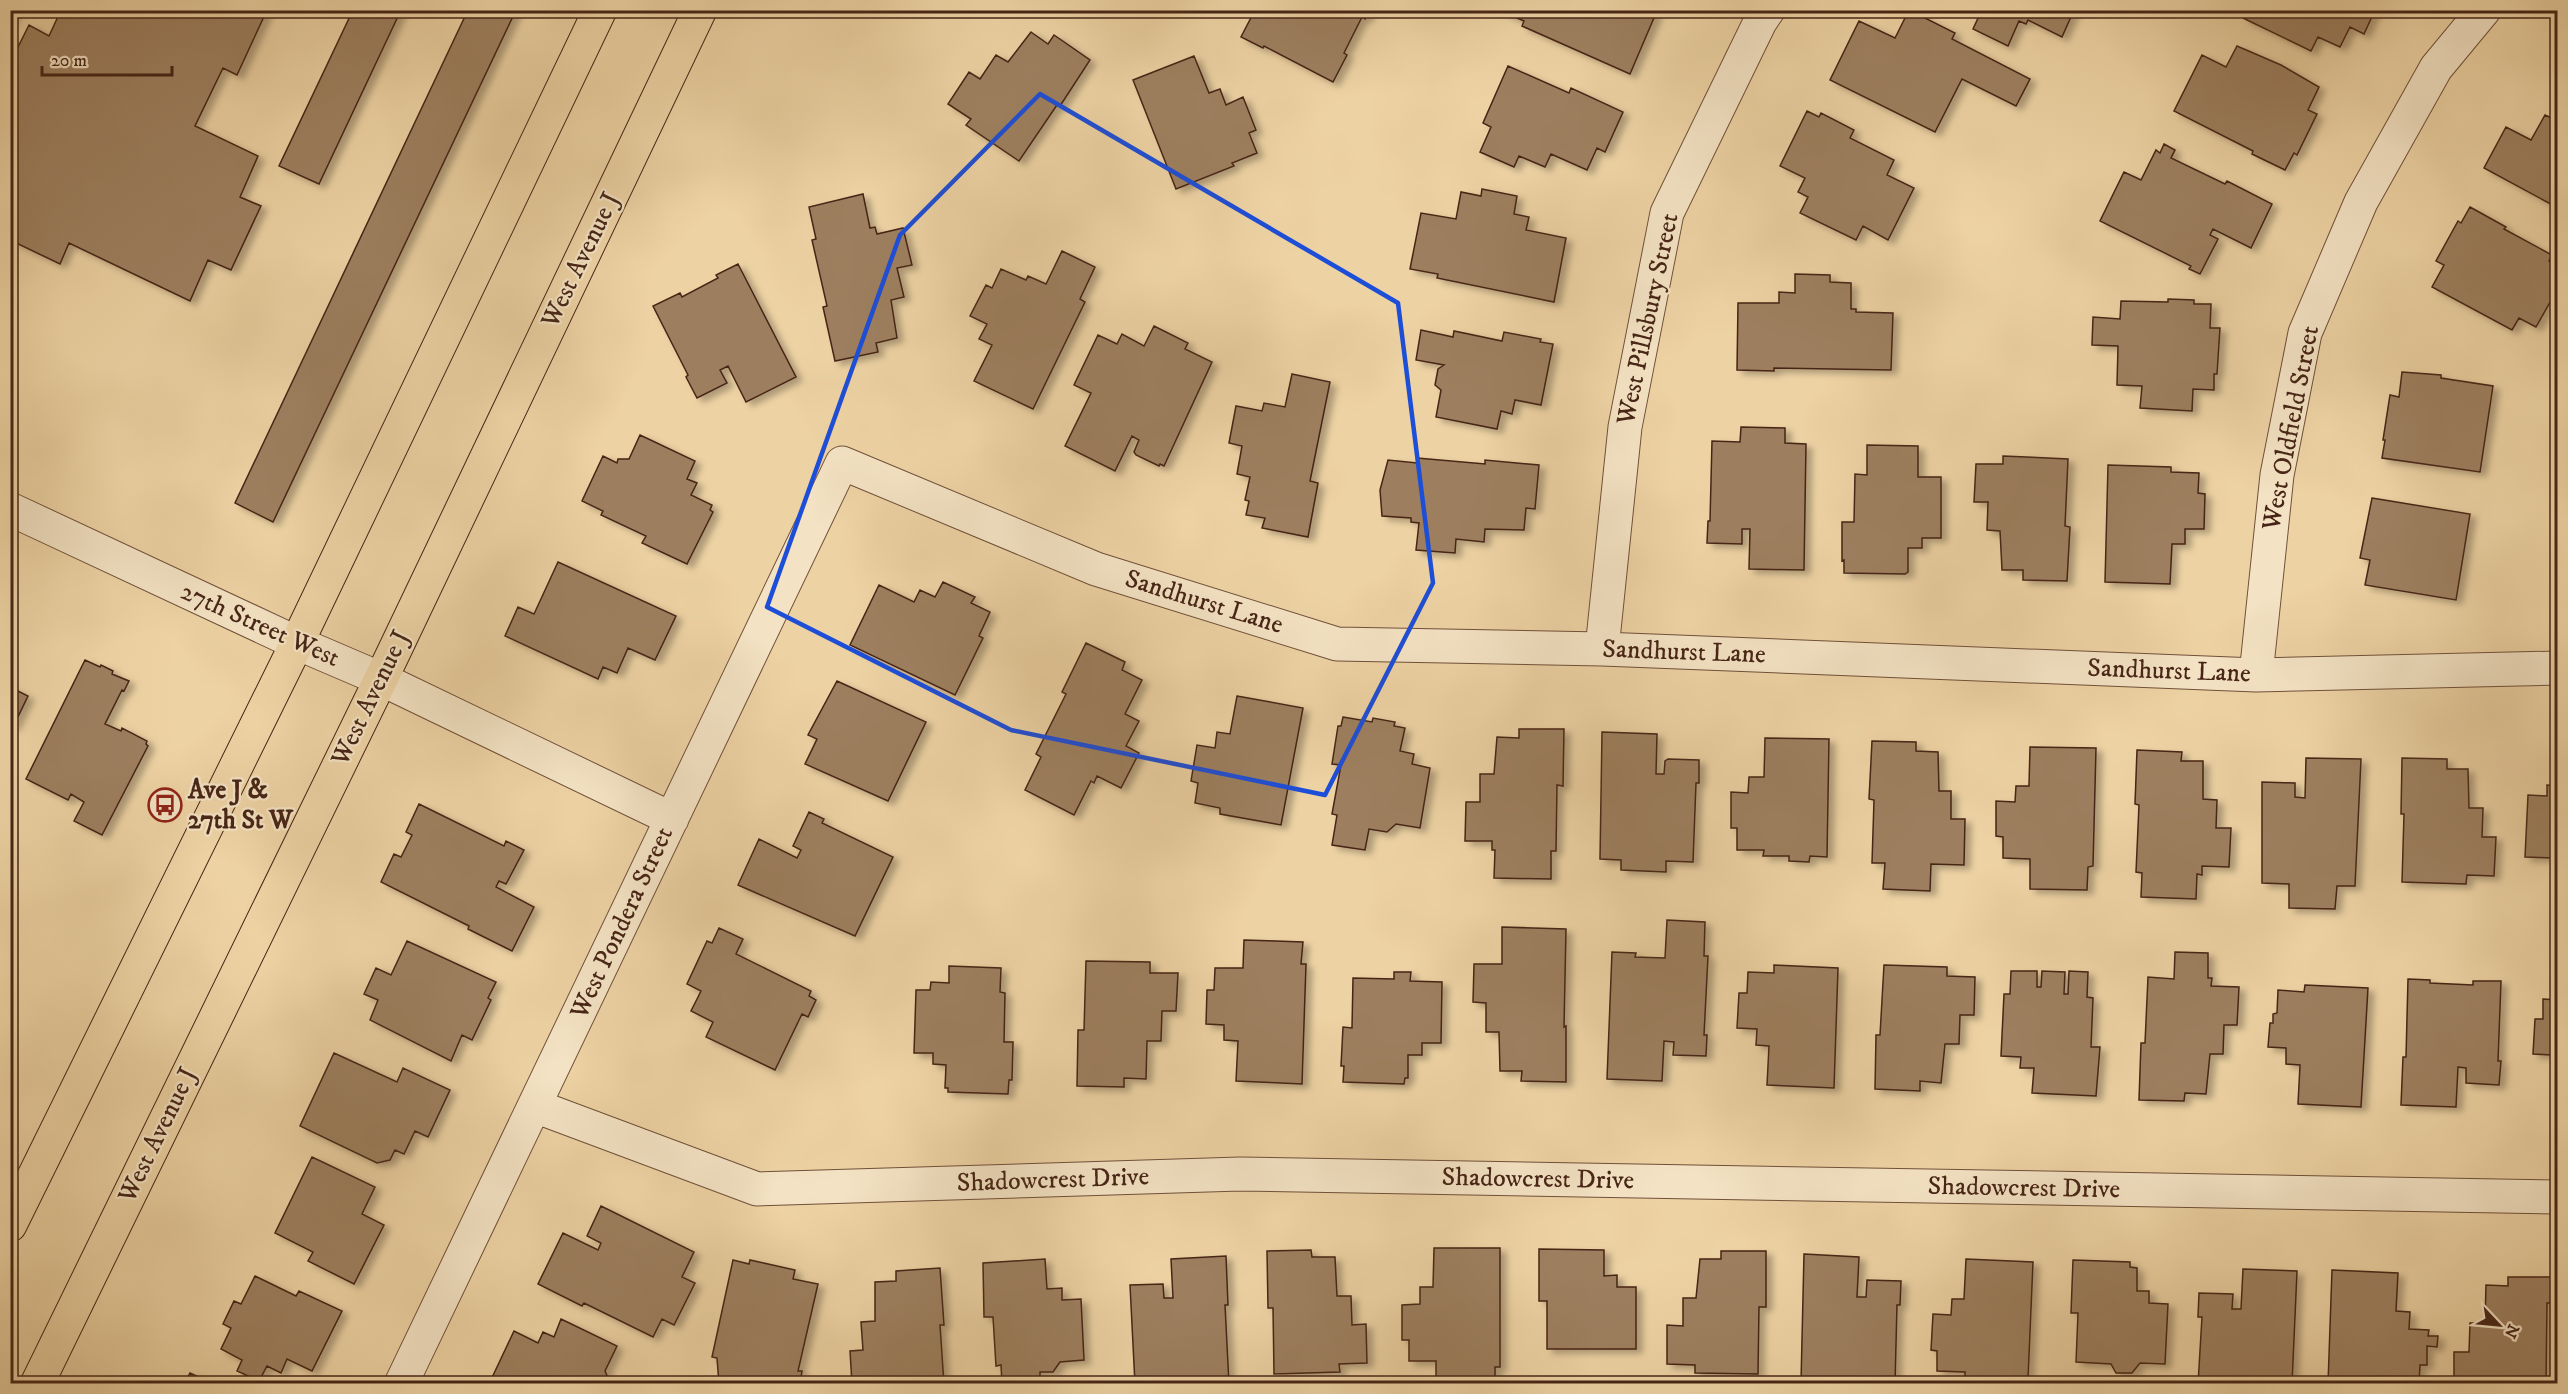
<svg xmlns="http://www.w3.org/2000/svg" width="2568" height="1394" viewBox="0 0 2568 1394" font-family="'IM FELL DW Pica',serif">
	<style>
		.building { fill: #9d7f5f; stroke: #472516; stroke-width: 1.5; filter: url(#shadow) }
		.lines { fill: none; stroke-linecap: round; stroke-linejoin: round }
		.minor-casing { stroke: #705039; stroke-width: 35 }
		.major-casing { stroke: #472516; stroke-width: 35 }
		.minor { stroke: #f3e2c3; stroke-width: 33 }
		.major { stroke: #edd2a3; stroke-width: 33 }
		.marked { fill: none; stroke: #1d4ed8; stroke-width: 4.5; stroke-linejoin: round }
		.labels { text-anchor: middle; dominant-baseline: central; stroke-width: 4.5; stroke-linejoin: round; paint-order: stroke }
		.street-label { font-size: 26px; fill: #472516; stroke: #f3e2c3 }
		.poi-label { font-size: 26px; font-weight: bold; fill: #472516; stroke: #f3e2c3; text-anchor: start }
	</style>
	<defs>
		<filter id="shadow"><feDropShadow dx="6" dy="4" stdDeviation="3" flood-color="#0004"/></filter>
	</defs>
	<rect width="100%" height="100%" fill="#edd2a3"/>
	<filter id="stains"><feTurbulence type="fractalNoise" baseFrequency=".00333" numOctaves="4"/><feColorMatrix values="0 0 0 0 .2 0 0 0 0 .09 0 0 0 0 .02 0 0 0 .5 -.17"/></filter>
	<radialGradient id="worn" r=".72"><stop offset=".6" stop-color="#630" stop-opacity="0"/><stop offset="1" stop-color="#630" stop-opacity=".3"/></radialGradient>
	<path class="building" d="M10 10H16L10 22Z
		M61 10H267L237 75 223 68 195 126 258 156 240 197 261 206 231 270 208 260 190 301 69 243 60 264 10 240V56L13 57 29 25 49 36Z
		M353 10H401L319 184 279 166Z
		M468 10H516L273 522 235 503Z
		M1255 10H1263L1271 14 1273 10H1370L1365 19 1362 17 1344 53 1347 55 1333 82 1264 46 1263 48 1241 37Z
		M1503 10H1650L1656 13 1630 74 1522 26 1524 21 1503 12Z
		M1909 10 1955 33 1952 39 2030 79 2016 106 1962 79 1935 132 1830 80 1859 21 1895 38Z
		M1967 10H2074L2062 37 2028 20 2026 24 2019 21 2008 46 1973 29 1979 16Z
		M2246 10H2375L2364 34 2350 27 2340 47 2318 37 2311 51 2243 18Z
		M1031 32 1048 44 1054 35 1090 60 1060 106 1057 105 1019 161 966 125 971 119 948 104 969 72 980 79 996 55 1008 62Z
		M2237 46 2281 65 2319 87 2308 110 2317 114 2297 155 2294 153 2285 170 2252 154 2253 151 2174 111 2202 55 2226 67Z
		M1194 56 1209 93 1220 89 1226 105 1243 97 1256 130 1249 133 1257 153 1232 163 1234 166 1176 189 1133 80Z
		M1508 66 1569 93 1571 88 1623 112 1605 152 1597 148 1587 170 1551 154 1545 167 1519 156 1514 167 1480 152 1491 127 1483 123Z
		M1807 111 1819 117 1821 113 1854 130 1850 138 1894 160 1887 175 1914 188 1888 240 1863 226 1856 240 1800 213 1808 197 1798 192 1805 178 1780 166Z
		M2545 115 2558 121V208L2484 168 2506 127 2531 140Z
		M2164 144 2175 150 2171 158 2225 184 2227 181 2272 204 2251 248 2213 229 2210 235 2218 239 2200 274 2189 269 2191 266 2100 221 2124 172 2141 180 2156 150 2160 153Z
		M1482 189 1517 196 1514 214 1529 217 1526 230 1566 238 1554 302 1437 278 1438 274 1410 269 1421 213 1456 219 1461 192 1481 196Z
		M863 194 870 228 875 227 877 234 903 228 912 265 897 268 904 297 891 300 897 338 876 343 878 352 835 361 823 307 827 306 812 240 816 239 809 207Z
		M2470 207 2506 227 2504 229 2552 255 2549 261 2558 265V288L2536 327 2519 318 2512 330 2432 287 2444 265 2436 261 2458 221 2461 223Z
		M1062 251 1095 267 1080 299 1085 302 1033 409 974 381 992 345 979 339 987 324 970 316 986 285 992 288 1001 269 1026 280 1028 276 1046 284Z
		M738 264 796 377 746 402 728 366 720 370 727 383 697 398 686 377 688 375 653 306 680 293 682 297 718 278 716 275Z
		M1795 274 1830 275V282L1851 283V309H1856V312L1893 313 1891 370 1774 368V371L1737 370 1738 303H1779V292L1795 293Z
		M2168 299 2194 300V304H2211L2210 328H2220L2217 374H2214V390L2193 389 2192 411 2140 408 2142 386 2117 385 2118 346 2092 345 2093 317 2120 319 2121 301 2168 302Z
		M1154 326 1188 343 1185 349 1212 362 1164 466 1160 464 1159 466 1136 455 1134 452 1139 440 1132 436 1115 471 1065 446 1091 393 1074 385 1098 335 1117 344 1122 334 1144 346Z
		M1421 330 1453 337 1454 331 1502 341 1504 332 1541 339 1540 342 1553 344 1541 405 1515 400 1512 414 1501 411 1497 429 1436 417 1441 390 1435 385 1438 369 1444 365 1416 360Z
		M2402 372 2441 375V378L2493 386 2480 472 2382 458 2385 440H2383L2390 395 2399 397Z
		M1292 374 1330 382 1310 481 1318 483 1308 537 1262 528 1265 518 1246 515 1249 501 1245 500 1250 477 1237 474 1242 446 1229 443 1236 406 1262 411 1264 403 1285 407Z
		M1741 427 1785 428V443L1806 444 1804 570 1749 569 1750 529H1742V544L1707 543 1708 521H1710L1712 441 1740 442Z
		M640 435 695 461 687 479 697 483 691 495 712 505 710 510 713 512 687 564 642 543 646 536 601 515 603 511 582 501 603 456 617 463 618 459H629Z
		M1867 445 1918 446V477H1941V538H1922V548H1908V572L1905 574 1844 573V560L1842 561V522H1854L1855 474 1867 475Z
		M2003 456 2068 459 2065 526 2070 527 2067 581 2023 580V570H2002L2000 531 1987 530 1988 502H1974L1976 464H2003Z
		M1417 458 1485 464V460L1539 465 1535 509 1526 508 1524 530 1485 529 1484 542 1456 539 1455 553 1416 550 1419 523 1411 522V518L1382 516 1380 490 1388 460 1417 463Z
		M2108 465 2171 467V472L2199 473 2198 493 2205 494 2204 529H2185V544H2172L2170 584 2105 582Z
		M2372 498 2470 514 2456 600 2365 585 2370 560 2360 558Z
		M558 562 676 616 655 660 628 648 617 673 603 667 598 679 505 636 518 607 534 614Z
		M943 582 975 597 971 603 990 612 979 636 983 638 955 695 850 645 879 585 914 602 920 590 935 597Z
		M1086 643 1125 662 1122 670 1142 680 1125 714 1139 721 1126 746 1139 753 1121 788 1097 776 1094 783 1091 781 1074 815 1025 790 1041 757 1036 754 1066 694 1062 692Z
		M85 660 100 667 101 665 113 671 112 674 129 681 124 691 122 690 105 724 121 731 122 728 147 741 146 744 148 746 102 835 74 821 84 802 71 794 68 800 26 779Z
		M837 681 926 722 888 801 805 764 817 739 808 735Z
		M10 687 28 696 13 727 10 726Z
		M1237 696 1303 708 1281 825 1220 814V808L1195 803 1198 783 1191 781 1197 745 1215 748 1217 732 1230 734Z
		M1343 717 1372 722 1373 718 1395 722 1394 726 1405 728 1400 751 1414 754 1412 764 1430 768 1420 828 1396 824 1387 832 1369 829 1365 850 1332 845 1337 815 1332 814 1341 765 1332 764 1338 726H1341Z
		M1519 729H1564L1563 786 1557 785 1556 851H1551V879L1494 878 1495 850H1492V841H1465L1466 802H1480V774H1494L1497 737 1519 738Z
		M1602 732 1657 734 1656 774H1664L1665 761 1668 759 1699 760V783H1696L1693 862 1666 861V872L1621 870V860L1600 859Z
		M1765 738 1829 739 1827 857 1810 856 1809 862 1789 861V856H1763L1764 850H1737V828H1731V792L1748 793 1749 777H1764Z
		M1872 741 1916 742V751L1938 752 1939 791H1951V819H1965L1964 865 1931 864 1930 891 1883 889 1885 863H1872L1874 800 1869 799Z
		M2030 747 2096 748 2093 866 2088 867 2087 890 2030 889V859L2003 858V837L1996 836V801L2015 802 2016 786H2029Z
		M2137 750 2182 752 2181 761H2203V799L2217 800 2216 828H2231L2229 867 2202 866V875L2197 874 2196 899 2141 897 2142 873 2136 872 2139 805 2135 804Z
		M2306 758 2361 759 2355 886H2337L2335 909 2289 908V884L2262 883V782L2295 783V797L2305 798Z
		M2402 758 2447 759V769H2468L2469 808H2483L2482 837H2496L2494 876 2467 875 2466 884 2402 882 2404 814H2401Z
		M2547 785 2558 786V865L2553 858 2525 857 2528 795 2547 796Z
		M419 804 504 846 506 841 524 850 506 884 499 881 496 887 534 907 512 951 468 929 469 926 381 882 394 854 401 857 412 835 406 832Z
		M809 812 824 819 822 823 893 857 855 936 738 885 759 839 797 858 801 850 793 846Z
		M1667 920 1705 922 1704 956H1708L1704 1035H1707L1706 1056 1673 1055 1674 1042 1664 1041 1662 1081 1607 1079 1612 952 1636 953 1635 957 1665 958Z
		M1502 927 1566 929 1564 1027 1566 1026V1082L1521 1081 1522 1071H1500L1499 1032H1486V1003L1473 1002 1474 964H1502Z
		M719 928 743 939 736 954 811 991 809 996 816 1000 808 1017 802 1014 775 1070 706 1037 713 1022 691 1011 701 991 687 984 707 941 712 943Z
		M1244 940 1303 942 1301 964H1306L1302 1084 1236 1081 1238 1041 1224 1040V1025L1206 1024 1207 990H1214L1215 968H1243Z
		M407 941 496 982 488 998 491 1000 472 1040 462 1035 451 1061 370 1020 378 1000 364 994 376 968 391 975Z
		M2175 952 2208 953V978H2212L2211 986 2239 987 2237 1025H2224L2223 1054H2210L2206 1094 2185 1093 2184 1101 2139 1100 2141 1043H2145L2148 977 2174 979Z
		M1086 961 1150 962V973H1178L1176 1011H1162L1161 1041H1147L1146 1079 1124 1078V1087L1077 1086 1078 1030H1084Z
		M1774 965 1838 968 1834 1088 1767 1085 1769 1046 1756 1045 1757 1029 1737 1028 1739 993H1747L1748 972 1774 973Z
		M1884 965 1947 967V976L1975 977 1974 1015H1960L1959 1044H1945L1941 1083 1920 1081V1091L1875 1089 1876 1035H1880Z
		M949 966 1001 968 1000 992 1005 993 1004 1042H1013L1012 1080H1009L1008 1094 948 1092V1088H945L946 1065 933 1064V1053H914L916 990H930L931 982 949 983Z
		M2011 971H2037V987H2041L2042 971 2065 972 2064 994H2068L2069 971 2088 972 2087 997 2093 998 2091 1047H2100L2096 1096 2032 1093 2034 1068H2020L2021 1057 2001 1056 2004 994H2010Z
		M1394 972H1411L1410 981 1442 982 1441 1043H1422V1055H1408V1078H1405L1404 1084 1343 1082 1344 1066H1341L1343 1027 1352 1028 1353 978 1394 979Z
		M2408 979 2430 980V983L2473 985V981H2501L2498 1061H2501L2499 1085 2466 1083V1068L2458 1067 2456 1107 2401 1105 2403 1057H2406Z
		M2305 985 2368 988 2361 1107 2298 1104 2300 1065 2286 1064V1048L2268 1047 2270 1023H2273V1014L2277 1013 2278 990 2304 992Z
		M2543 999 2558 1000V1071H2551L2552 1055 2533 1054 2535 1019H2543Z
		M334 1053 397 1082 403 1068 450 1090 428 1137 415 1131 404 1154 395 1150 390 1160 377 1163 300 1126Z
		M312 1157 375 1187 362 1214 384 1225 354 1284 308 1261 313 1252 275 1233Z
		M601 1206 694 1252 682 1277 695 1283 674 1325 662 1319 653 1337 584 1303 582 1306 538 1284 563 1233 598 1250 601 1243 587 1236Z
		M1434 1248H1500V1367H1495V1384H1436V1361H1409V1340H1402V1305L1420 1304V1287H1433Z
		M1539 1249 1604 1250V1276L1617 1275V1287H1636V1349H1547V1301H1539Z
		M1311 1250 1312 1257H1335L1337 1296H1351L1352 1325 1366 1324 1367 1363 1339 1364 1340 1372 1274 1374 1273 1308H1268L1267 1251Z
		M1721 1251H1766V1307H1759L1758 1374 1695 1373V1365L1667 1364V1325L1683 1326V1298H1696L1700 1259H1721Z
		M1804 1254 1859 1257 1857 1297H1866L1867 1280 1901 1281 1900 1305H1897L1895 1384H1842V1379L1825 1378 1824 1383 1801 1382Z
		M1226 1256 1228 1305H1225L1229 1384H1207V1380L1135 1384 1130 1285 1163 1284 1164 1298H1173L1171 1259Z
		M1045 1259 1047 1289 1062 1288V1300L1081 1299 1084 1360 1060 1362 1053 1372H1040V1384H1002L1001 1365 996 1366 993 1317H984L983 1263Z
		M1966 1259 2033 1262 2028 1379H2023V1384H1992V1379L1965 1378V1372L1937 1371V1351L1931 1350 1933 1314 1951 1315 1952 1299H1964Z
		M733 1260 749 1264 750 1260 795 1270 793 1279 818 1284 798 1371H802L800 1384H719L717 1358 712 1357Z
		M2073 1260 2130 1262V1267L2137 1268V1291H2149V1303L2168 1304 2165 1364 2140 1363 2132 1373H2116L2111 1364 2076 1362 2078 1313H2071Z
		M940 1268 944 1325H940L944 1384H852L850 1351 863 1350 861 1322 875 1321V1282L896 1281V1271Z
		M2243 1269 2297 1271 2292 1384H2198L2202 1317H2198L2199 1293 2233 1294 2232 1309H2241Z
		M2332 1270 2398 1273 2396 1311 2410 1312 2409 1329 2429 1330 2428 1336H2438L2437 1347 2427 1346V1365H2420L2419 1384H2328Z
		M255 1276 296 1296 299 1291 342 1311 312 1371 287 1359 281 1373 267 1366 259 1381 237 1371 242 1360 221 1349 231 1328 223 1324 234 1301 241 1304Z
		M2508 1277H2553L2552 1303H2547L2546 1384H2454V1352H2469L2470 1323H2485L2486 1285 2508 1286Z
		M561 1319 617 1346 605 1371 609 1380 608 1384H489L514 1331 538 1343 543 1332 554 1337Z
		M190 1373 209 1382 211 1378 224 1384H184Z
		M614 1377 627 1384H611Z"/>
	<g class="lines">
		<defs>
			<path id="minor" d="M10 509 297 643 381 679 672 819
				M1602 649 1625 427 1667 213 1760 22 1768 10
				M2256 675 2277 475 2305 333 2361 202 2436 68 2484 10
				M535 1106 757 1189 1240 1174 2558 1197
				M401 1384 842 463 1096 569 1337 644 1602 649 2256 675 2558 668"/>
			<path id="major" d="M10 1225 297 643 600 10
				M37 1384 381 679 700 10"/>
		</defs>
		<use href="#minor" class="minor-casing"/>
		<use href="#major" class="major-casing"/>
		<use href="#minor" class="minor"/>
		<use href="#major" class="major"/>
	</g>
	<path class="marked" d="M1040 94 1398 303 1433 583 1325 795 1011 730 767 607 900 235Z"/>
	<defs>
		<symbol id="bus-ring" viewBox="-11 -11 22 22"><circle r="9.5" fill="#f3e2c3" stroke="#8f2418" stroke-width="1.5"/><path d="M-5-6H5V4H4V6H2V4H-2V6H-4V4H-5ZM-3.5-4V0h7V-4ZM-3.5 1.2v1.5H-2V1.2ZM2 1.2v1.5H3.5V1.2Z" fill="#8f2418"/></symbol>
	</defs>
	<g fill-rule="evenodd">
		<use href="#bus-ring" x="146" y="786" width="38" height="38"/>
	</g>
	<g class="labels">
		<g class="street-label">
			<text transform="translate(581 260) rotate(-64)">West Avenue J</text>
			<text transform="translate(1648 319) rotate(-78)">West Pillsbury Street</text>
			<text transform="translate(2291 428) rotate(-79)">West Oldfield Street</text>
			<text transform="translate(1204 602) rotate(17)">Sandhurst Lane</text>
			<text transform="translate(260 625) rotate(24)">27th Street West</text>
			<text transform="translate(1684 652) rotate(2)">Sandhurst Lane</text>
			<text transform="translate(2169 671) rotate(2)">Sandhurst Lane</text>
			<text transform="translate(371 698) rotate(-64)">West Avenue J</text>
			<text transform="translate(622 923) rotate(-65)">West Pondera Street</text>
			<text transform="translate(158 1135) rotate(-64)">West Avenue J</text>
			<text transform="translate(1538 1179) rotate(1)">Shadowcrest Drive</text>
			<text transform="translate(1053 1180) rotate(-2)">Shadowcrest Drive</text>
			<text transform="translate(2024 1188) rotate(1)">Shadowcrest Drive</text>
		</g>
		<g class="poi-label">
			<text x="188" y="790">Ave J &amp;<tspan x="188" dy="30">27th St W</tspan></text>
		</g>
	</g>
	<rect width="2568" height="1394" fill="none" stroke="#edd2a3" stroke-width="36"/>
	<rect x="12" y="12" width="2544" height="1370" fill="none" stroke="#472516" stroke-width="3"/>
	<rect x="18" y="18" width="2532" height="1358" fill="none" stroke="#472516" stroke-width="1.5"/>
	<g transform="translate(2499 1325) rotate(116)" stroke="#f3e2c3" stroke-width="4.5" paint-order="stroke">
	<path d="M0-4.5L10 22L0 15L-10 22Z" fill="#472516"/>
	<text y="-9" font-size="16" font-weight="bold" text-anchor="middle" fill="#472516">N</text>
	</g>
	<path d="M42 66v9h130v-9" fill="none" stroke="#472516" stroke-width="3"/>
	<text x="51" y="66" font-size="18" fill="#472516" stroke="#f3e2c3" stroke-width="4.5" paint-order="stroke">20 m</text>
	<rect width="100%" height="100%" filter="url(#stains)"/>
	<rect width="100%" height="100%" fill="url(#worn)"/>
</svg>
